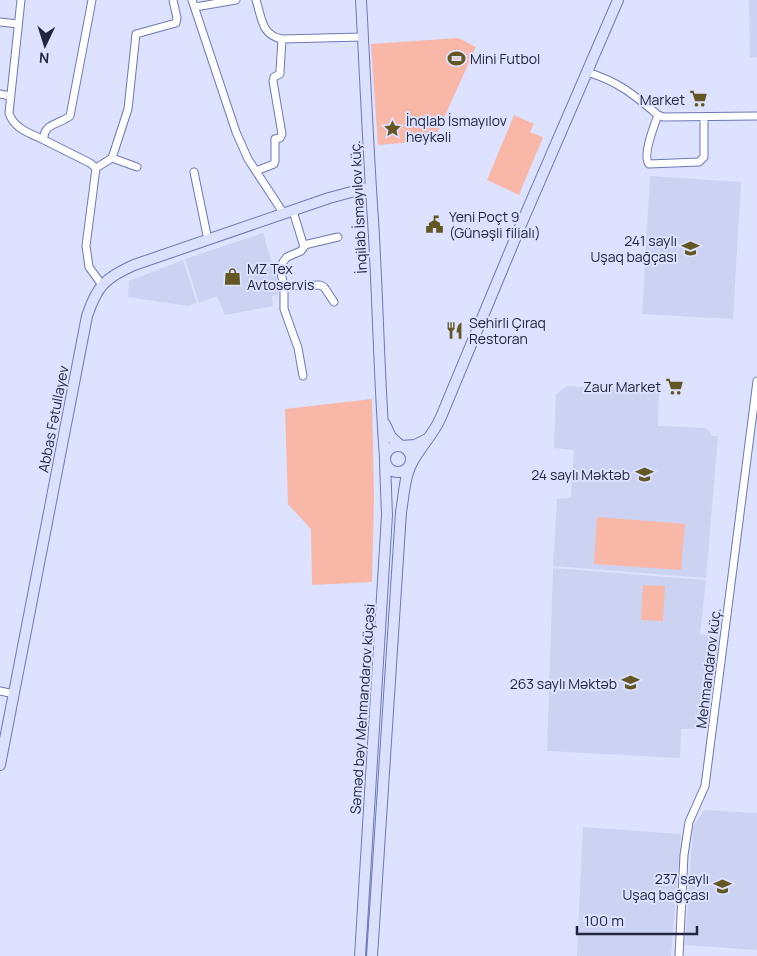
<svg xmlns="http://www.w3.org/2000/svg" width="757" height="956" viewBox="0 0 757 956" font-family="Manrope,sans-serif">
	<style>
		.built { fill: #ccd3f2 }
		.green { fill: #f8b7a7 }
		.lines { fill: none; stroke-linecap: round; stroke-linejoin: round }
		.street-casing { stroke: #6d78b8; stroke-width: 9 }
		.secondary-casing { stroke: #6d78b8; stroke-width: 12 }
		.street { stroke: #fff; stroke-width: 7 }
		.secondary { stroke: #dbe0fc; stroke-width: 10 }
		.labels { text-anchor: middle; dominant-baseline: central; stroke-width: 4; stroke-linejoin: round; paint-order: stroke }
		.poi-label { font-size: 14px; fill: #212540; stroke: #dce2ff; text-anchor: end }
		.street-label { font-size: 14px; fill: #212540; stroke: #dce2ff }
	</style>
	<rect width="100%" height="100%" fill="#dce2ff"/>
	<path class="built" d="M749 0H757V57H750Z
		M650 176 741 182 733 319 642 314Z
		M263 233 281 293 272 296 273 306 225 315 217 296 199 303 185 259Z
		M183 260 197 303 188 306 128 297 129 281Z
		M567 386 659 392 658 426 706 428 711 434V436H718L706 578 553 566 557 499 571 498 574 450 554 448 556 394Z
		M553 568 706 580 700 634 719 637 707 729H681L680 758 547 751Z
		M704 810 757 813V950L685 945 693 827Z
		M583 827 681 834 671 956H577Z"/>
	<path class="green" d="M458 38 476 47 434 140 378 145 371 44Z
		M514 115 534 124 530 132 543 137 519 195 487 180Z
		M372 399 374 498 372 582 312 585 311 529 288 504 285 409Z
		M597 517 685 524 681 570 594 564Z
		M643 585 665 586 663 621 641 620Z"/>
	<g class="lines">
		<defs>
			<path id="street" d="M21 0 9 113C14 129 30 133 44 140
				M92 0 70 116C60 124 42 124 44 140L90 163 96 168 86 246 89 267 102 285
				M192 0 236 132 248 159 284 214
				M256 0C262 18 261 35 282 39L363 37
				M195 7 236 0
				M0 22 18 24
				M587 72C619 82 633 94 658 115L663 117 757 116
				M0 94 10 96
				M658 115C654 126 642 156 649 164L699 162 704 157V117
				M112 158 137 167
				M96 168 112 158 128 109 136 34 176 23 177 18 173 0
				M256 171 274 164 275 161V139L280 138 282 134 273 81 274 77 280 74V71L282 39
				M194 172 208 240
				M293 211 304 247 301 251 287 257 283 262 280 269 284 286V309L298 348 303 376
				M304 245 338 237
				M284 286 320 285 324 287 334 302
				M0 691 14 694
				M679 956 684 855 689 822 705 786 757 381"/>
			<path id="secondary" d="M361 0C365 73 368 147 373 220 378 299 379 379 385 458
				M385 424 391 437 401 446 415 445 427 439
				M385 459a13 13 0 1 1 26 0a13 13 0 1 1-26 0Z
				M0 765 87 316C97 286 105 278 134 265L329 198 370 187
				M360 956 387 515 385 463
				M372 956 401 512C404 496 404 477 412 463 420 447 434 434 441 417L520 227 618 0"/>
		</defs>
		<use href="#street" class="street-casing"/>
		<use href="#secondary" class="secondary-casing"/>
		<use href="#street" class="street"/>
		<use href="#secondary" class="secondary"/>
	</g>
	<defs>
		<symbol id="stadium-bare" viewBox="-9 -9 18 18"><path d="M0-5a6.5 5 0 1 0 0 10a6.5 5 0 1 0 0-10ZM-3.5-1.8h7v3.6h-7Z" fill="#645724" stroke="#dce2ff" stroke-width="2.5" paint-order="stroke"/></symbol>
		<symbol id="supermarket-bare" viewBox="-9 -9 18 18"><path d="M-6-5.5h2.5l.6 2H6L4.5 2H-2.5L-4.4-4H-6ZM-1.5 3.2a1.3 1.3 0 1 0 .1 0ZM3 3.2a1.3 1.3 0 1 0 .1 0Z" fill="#645724" stroke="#dce2ff" stroke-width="2.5" paint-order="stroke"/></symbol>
		<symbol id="sight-bare" viewBox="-9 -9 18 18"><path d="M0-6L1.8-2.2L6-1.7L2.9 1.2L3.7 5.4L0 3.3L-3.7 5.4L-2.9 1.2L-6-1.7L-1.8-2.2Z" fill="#645724" stroke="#dce2ff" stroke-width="2.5" paint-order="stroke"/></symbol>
		<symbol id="civic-bare" viewBox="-9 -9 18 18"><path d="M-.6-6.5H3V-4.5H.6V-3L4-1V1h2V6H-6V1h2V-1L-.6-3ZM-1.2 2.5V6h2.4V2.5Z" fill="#645724" stroke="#dce2ff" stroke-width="2.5" paint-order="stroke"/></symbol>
		<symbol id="school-bare" viewBox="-9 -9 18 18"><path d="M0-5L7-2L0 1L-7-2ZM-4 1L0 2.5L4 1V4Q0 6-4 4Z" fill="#645724" stroke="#dce2ff" stroke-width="2.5" paint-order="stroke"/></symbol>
		<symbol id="shop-bare" viewBox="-9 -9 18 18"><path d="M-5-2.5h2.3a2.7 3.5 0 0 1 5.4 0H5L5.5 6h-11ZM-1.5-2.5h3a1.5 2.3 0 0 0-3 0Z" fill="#645724" stroke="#dce2ff" stroke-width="2.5" paint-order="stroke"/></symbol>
		<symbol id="restaurant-bare" viewBox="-9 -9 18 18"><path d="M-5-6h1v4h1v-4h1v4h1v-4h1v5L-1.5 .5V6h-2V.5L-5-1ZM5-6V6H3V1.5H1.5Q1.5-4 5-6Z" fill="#645724" stroke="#dce2ff" stroke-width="2.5" paint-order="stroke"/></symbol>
	</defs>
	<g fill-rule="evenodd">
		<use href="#stadium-bare" x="444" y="46" width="25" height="25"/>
		<use href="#supermarket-bare" x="686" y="86" width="25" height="25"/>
		<use href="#sight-bare" x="380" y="116" width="25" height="25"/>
		<use href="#civic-bare" x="422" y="212" width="25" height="25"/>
		<use href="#school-bare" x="678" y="236" width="25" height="25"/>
		<use href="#shop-bare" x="220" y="264" width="25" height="25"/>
		<use href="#restaurant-bare" x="442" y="318" width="25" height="25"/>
		<use href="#supermarket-bare" x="662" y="374" width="25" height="25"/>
		<use href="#school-bare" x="632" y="462" width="25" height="25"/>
		<use href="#school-bare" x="618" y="670" width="25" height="25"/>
		<use href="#school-bare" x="710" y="874" width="25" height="25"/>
	</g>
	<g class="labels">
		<g class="poi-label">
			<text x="470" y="58" text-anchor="start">Mini Futbol</text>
			<text x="685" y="99">Market</text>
			<text x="406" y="120" text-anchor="start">İnqlab İsmayılov<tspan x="406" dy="16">heykəli</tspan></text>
			<text x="449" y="216" text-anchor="start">Yeni Poçt 9<tspan x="449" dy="16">(Günəşli filialı)</tspan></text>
			<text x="677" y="240">241 saylı<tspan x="677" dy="16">Uşaq bağçası</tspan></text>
			<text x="247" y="268" text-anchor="start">MZ Tex<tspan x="247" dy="16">Avtoservis</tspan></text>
			<text x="469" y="322" text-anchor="start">Sehirli Çıraq<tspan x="469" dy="16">Restoran</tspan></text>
			<text x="661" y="386">Zaur Market</text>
			<text x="630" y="474">24 saylı Məktəb</text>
			<text x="617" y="683">263 saylı Məktəb</text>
			<text x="709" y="878">237 saylı<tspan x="709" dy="16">Uşaq bağçası</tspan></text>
		</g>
		<g class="street-label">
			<text transform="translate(358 207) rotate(-93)">İnqilab İsmayılov küç.</text>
			<text transform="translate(53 419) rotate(-79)">Abbas Fətullayev</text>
			<text transform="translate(708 668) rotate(-83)">Mehmandarov küç.</text>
			<text transform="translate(362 709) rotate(-86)">Səməd bəy Mehmandarov küçəsi</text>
		</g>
	</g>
	<g transform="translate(45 45) rotate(184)" stroke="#dce2ff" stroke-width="4" paint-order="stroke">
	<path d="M0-4L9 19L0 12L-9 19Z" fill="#212540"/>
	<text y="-8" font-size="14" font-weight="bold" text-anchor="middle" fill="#212540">N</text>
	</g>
	<path d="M577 926v8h120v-8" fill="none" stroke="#212540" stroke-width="2.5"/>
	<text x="584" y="926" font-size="15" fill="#212540" stroke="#dce2ff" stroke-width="4" paint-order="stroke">100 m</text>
</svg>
